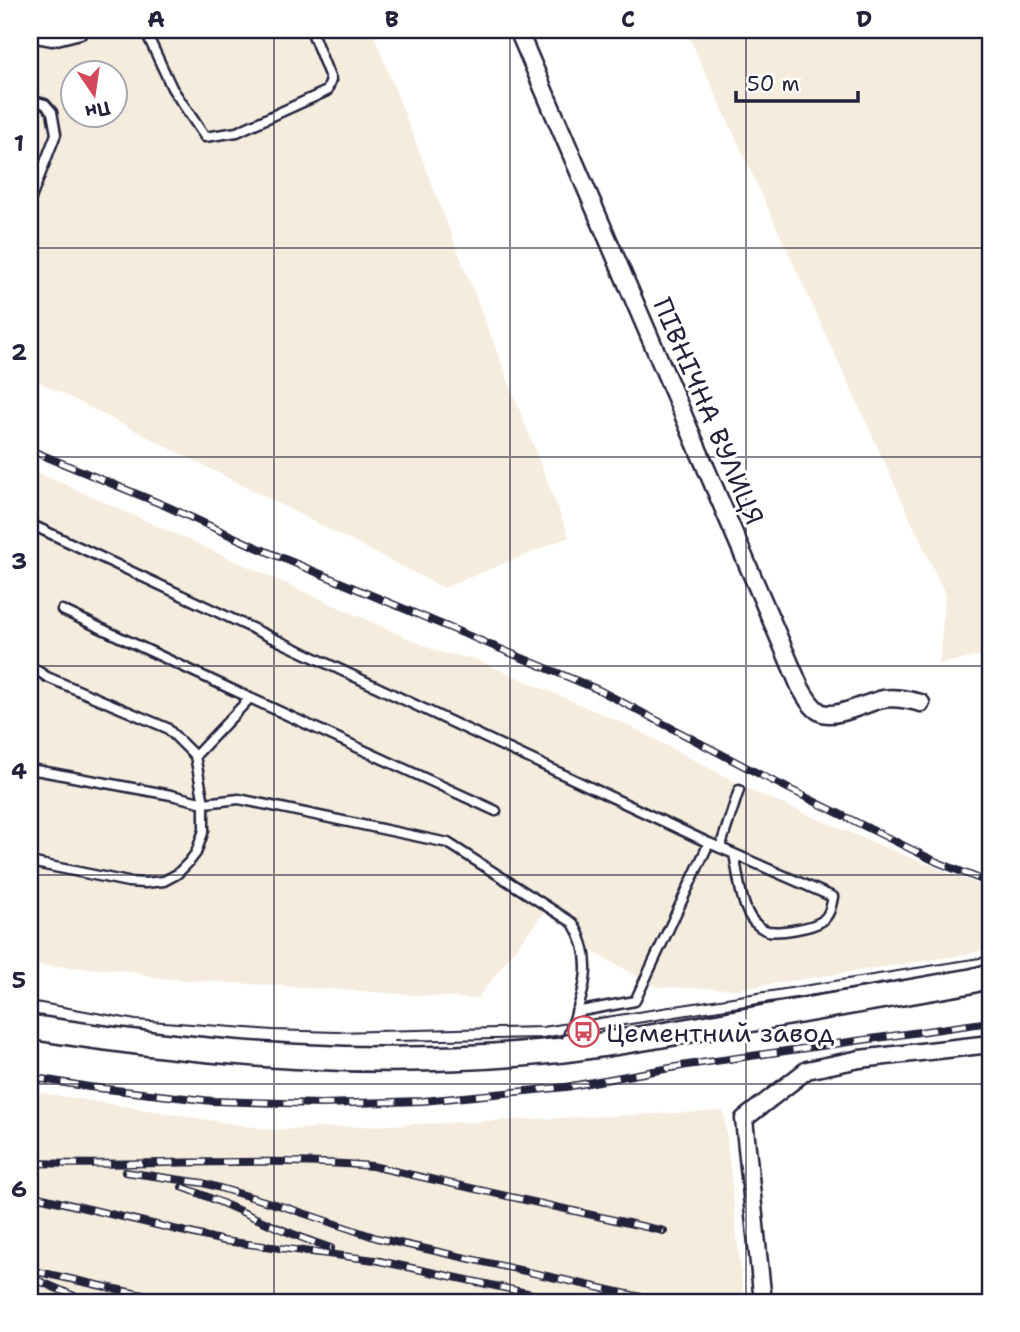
<svg xmlns="http://www.w3.org/2000/svg" width="1020" height="1332" viewBox="0 0 1020 1332" font-family="'Shantell Sans',sans-serif">
	<style>
		.built { fill: #f5ecde; fill-rule: evenodd }
		.lines { fill: none; stroke-linecap: round; stroke-linejoin: round }
		.lane-casing { stroke: #22223b; stroke-width: 13 }
		.street-casing { stroke: #22223b; stroke-width: 21 }
		.secondary-casing { stroke: #22223b; stroke-width: 28 }
		.lane { stroke: #fff; stroke-width: 8 }
		.street { stroke: #fff; stroke-width: 16 }
		.secondary { stroke: #fff; stroke-width: 23 }
		.tram { stroke: #22223b; stroke-width: 2 }
		.rail-casing { stroke: #22223b; stroke-width: 8 }
		.rail { stroke: #fff; stroke-width: 5; stroke-dasharray: 16; stroke-linecap: butt }
		.grid { fill: none; stroke: #22223b; stroke-width: 2; stroke-opacity: 0.55 }
		.labels { text-anchor: middle; dominant-baseline: central; stroke-width: 6; stroke-linejoin: round; paint-order: stroke }
		.street-label { font-size: 26px; fill: #22223b; stroke: #fff }
		.poi-label { font-size: 26px; fill: #22223b; stroke: #fff; text-anchor: start }
		.neatline { fill: none; stroke: #22223b; stroke-width: 2.5 }
		.grid-label { font-size: 23px; text-anchor: middle; font-weight: bold; fill: #22223b }
	</style>
	<rect width="100%" height="100%" fill="#fff"/>
	<filter id="ink" filterUnits="userSpaceOnUse"><feTurbulence type="fractalNoise" baseFrequency=".0143" numOctaves="2"/><feDisplacementMap in="SourceGraphic" scale="14" xChannelSelector="R" yChannelSelector="G"/><feConvolveMatrix kernelMatrix="1 2 1 2 8 2 1 2 1" color-interpolation-filters="sRGB"/></filter>
	<g filter="url(#ink)">
		<path class="built" d="M30 30H372L569 537 444 588 30 377ZM74 74H116V116H74Z
			M686 30H990V654L939 664 945 594Z
			M30 469 439 652 475 659 632 727 754 792 884 847 990 889V948L970 954 737 989 658 987 591 951 589 939 577 920 551 903 477 999 159 978 121 970 30 965Z
			M30 1091 272 1130 724 1111 744 1302H30Z"/>
		<g class="lines">
			<defs>
				<path id="lane" d="M145 30 172 88 205 137 237 132 327 91 331 80 311 30
					M30 100 45 104 52 112 56 134 30 201
					M30 524 709 843
					M62 610 250 698
					M30 666 47 677 167 728 195 756 204 803V830L196 853 189 862 177 874 164 881 145 883 128 882 30 862
					M195 756 250 698 496 811
					M30 769 171 795 204 803 239 799 448 843 573 923C600 966 579 1001 565 1046
					M720 848 739 790
					M576 1012 635 1001 709 843 833 897C831 906 830 915 822 921 812 928 780 933 768 931 764 930 758 926 754 922 741 909 738 873 734 854"/>
				<path id="street" d="M518 30 800 687C805 696 811 707 820 712 835 720 867 702 883 699 897 697 908 700 921 703
					M30 33 52 37 80 30
					M763 1302 744 1119 807 1070 860 1059 990 1044"/>
				<path id="secondary" d="M30 1027C206 1055 385 1070 563 1050 616 1044 668 1034 720 1025 804 1010 887 996 971 981L990 976"/>
			</defs>
			<use href="#lane" class="lane-casing"/>
			<use href="#street" class="street-casing"/>
			<use href="#secondary" class="secondary-casing"/>
			<use href="#lane" class="lane"/>
			<use href="#street" class="street"/>
			<use href="#secondary" class="secondary"/>
			<path class="tram" d="M30 1001 136 1020 273 1030 336 1032 543 1027 986 957 990 955
				M395 1041 542 1038 891 983"/>
			<defs>
				<path id="rail" d="M30 450 166 506 256 547 599 690 765 777 937 862 990 883
					M30 1077 89 1087 212 1101 321 1104 423 1101 566 1087 687 1065 990 1022
					M30 1163C144 1167 258 1156 372 1166L664 1231
					M125 1172 203 1183 288 1208 377 1238 663 1302
					M182 1187C233 1205 279 1232 331 1248
					M30 1195 224 1241 375 1260 569 1302
					M30 1270 174 1302
					M30 1277 88 1302
					M30 1301 35 1302"/>
			</defs>
			<use href="#rail" class="rail-casing"/>
			<use href="#rail" class="rail"/>
		</g>
	</g>
	<path class="grid" d="M274 30V1302M510 30V1302M746 30V1302M30 248H990M30 457H990M30 666H990M30 875H990M30 1084H990"/>
	<defs>
		<symbol id="bus-ring" viewBox="-11 -11 22 22"><circle r="9.5" fill="#fff" stroke="#d1495b" stroke-width="1.5"/><path d="M-5-6H5V4H4V6H2V4H-2V6H-4V4H-5ZM-3.5-4V0h7V-4ZM-3.5 1.2v1.5H-2V1.2ZM2 1.2v1.5H3.5V1.2Z" fill="#d1495b"/></symbol>
	</defs>
	<g fill-rule="evenodd">
		<use href="#bus-ring" x="566" y="1014" width="35" height="35"/>
	</g>
	<g class="labels">
		<g class="street-label">
			<text transform="translate(709 411) rotate(67)">ПІВНІЧНА ВУЛИЦЯ</text>
		</g>
		<g class="poi-label">
			<text x="606" y="1032">Цементний завод</text>
		</g>
	</g>
	<rect width="1020" height="1332" fill="none" stroke="#fff" stroke-width="77"/>
	<g transform="translate(94 94) rotate(167)"><circle r="33" fill="#ffffff" stroke="#a7a7b1" stroke-width="2"/>
	<path d="M0-5L12 26L0 18L-12 26Z" fill="#d1495b"/>
	<text y="-10" font-size="19" font-weight="bold" text-anchor="middle" fill="#22223b">Пн</text>
	</g>
	<path d="M736 91v10h122v-10" fill="none" stroke="#22223b" stroke-width="3.5"/>
	<text x="747" y="91" font-size="21" fill="#22223b" stroke="#ffffff" stroke-width="5" paint-order="stroke">50 m</text>
	<rect x="38" y="38" width="944" height="1256" class="neatline"/>
	<g class="grid-label">
		<text x="156" y="27">A</text>
		<text x="392" y="27">B</text>
		<text x="628" y="27">C</text>
		<text x="864" y="27">D</text>
		<text x="19" y="151">1</text>
		<text x="19" y="360">2</text>
		<text x="19" y="569">3</text>
		<text x="19" y="779">4</text>
		<text x="19" y="988">5</text>
		<text x="19" y="1197">6</text>
	</g>
</svg>
